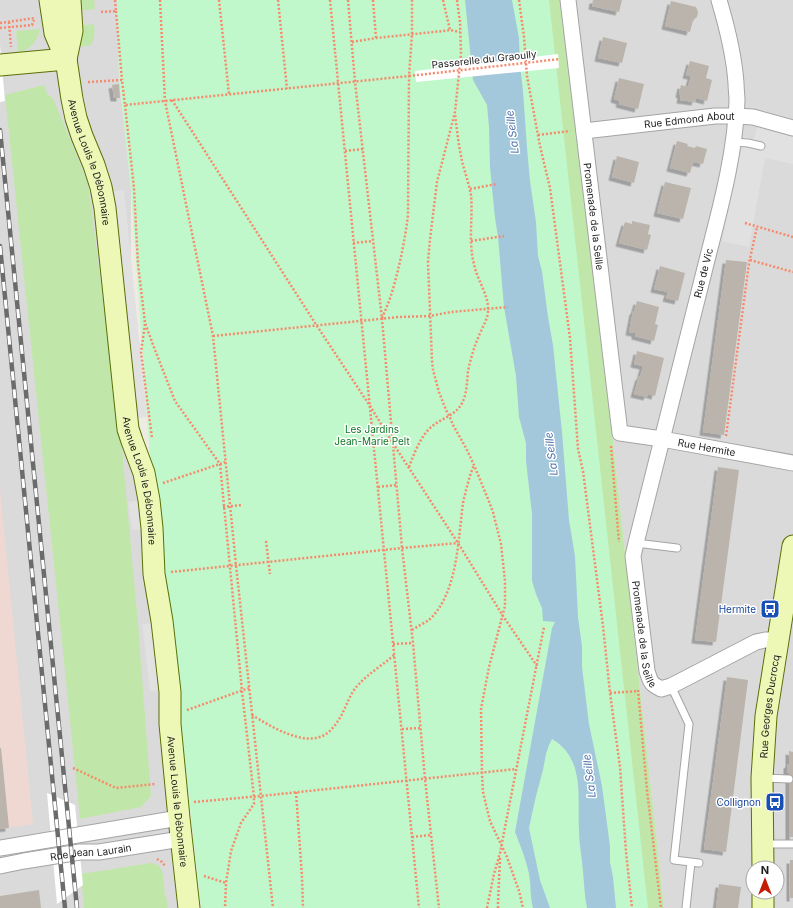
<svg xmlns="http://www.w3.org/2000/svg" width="793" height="908" viewBox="0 0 793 908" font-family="Inter,sans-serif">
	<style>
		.residential { fill: #dbdada; fill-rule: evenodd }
		.commercial { fill: #efd7d2 }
		.grass { fill: #c0e7a9 }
		.park { fill: #c0f8cb }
		.parking { fill: #e1e1e1 }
		.water { fill: #a4c8db }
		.pier { fill: #fff }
		.building { fill: #bab4ac; filter: url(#shadow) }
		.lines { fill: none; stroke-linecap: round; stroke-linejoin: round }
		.lane-casing { stroke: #a4a4a4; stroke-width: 9 }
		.street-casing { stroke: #a4a4a4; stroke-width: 17 }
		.secondary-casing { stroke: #587007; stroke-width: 23 }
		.path { stroke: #f68a6c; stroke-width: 2.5; stroke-dasharray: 2 2; stroke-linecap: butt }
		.lane { stroke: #fff; stroke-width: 7 }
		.street { stroke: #fff; stroke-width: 15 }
		.secondary { stroke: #edf8b7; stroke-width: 21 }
		.rail-casing { stroke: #6b6b6b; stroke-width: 4.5 }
		.rail { stroke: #fff; stroke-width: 3; stroke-dasharray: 9; stroke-linecap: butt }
		.path-bridge { stroke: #f68a6c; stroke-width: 2.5; stroke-dasharray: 2 2; stroke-linecap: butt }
		.labels { text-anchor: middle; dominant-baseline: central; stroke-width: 3; stroke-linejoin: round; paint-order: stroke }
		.street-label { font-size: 10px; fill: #1d1d1d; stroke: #fff }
		.park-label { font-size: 10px; fill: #0e7823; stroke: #fff }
		.transit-label { font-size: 10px; fill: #164399; stroke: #fff; text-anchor: end }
		.water-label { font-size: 11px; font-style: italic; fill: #4c70aa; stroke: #fff }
	</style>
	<defs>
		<filter id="shadow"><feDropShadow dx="-3.5" dy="3.5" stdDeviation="0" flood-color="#0004"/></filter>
	</defs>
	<rect width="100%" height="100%" fill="#eeebe3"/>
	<path class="residential" d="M0 0H117L119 77 131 189 130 459 141 498 163 690 159 727 176 895 178 908H0Z
		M564 0H793V908H664L579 132ZM753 868H777V892H753Z"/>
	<path class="commercial" d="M0 489 33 824 0 829Z"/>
	<path class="grass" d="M76 0H94L95 9 77 11Z
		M497 0H564L579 132 664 908H604Z
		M94 24C95 32 95 38 91 45L81 47 79 26Z
		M40 29C37 42 31 49 18 53L16 31Z
		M44 85 47 94 53 98 88 183 121 438 138 624 151 796 141 807 80 819 60 622 5 95Z
		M151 863C155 864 158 864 160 867 164 872 164 889 165 896H166L168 908H84L81 874Z"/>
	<path class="park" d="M117 0H549L648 908H201L156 497 150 460 131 189 119 77Z"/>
	<path class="parking" d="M757 128 793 137V164L765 158 749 247 722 241 744 137 754 139Z
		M124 190 147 417 134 418 111 191Z
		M141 500 144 529 132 530 128 502Z
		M154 623 161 690 150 691 142 624Z"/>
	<path class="water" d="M465 0H512L519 38 520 65 523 91 527 148 530 181 536 222 538 256 542 271 548 317 553 345 562 432 569 520 575 556 578 617 582 646V667L589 724 602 786 610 846V862L613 877 616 908H587C584 893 584 877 582 862 581 852 579 842 579 831 577 799 586 759 552 739L549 745 546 754 543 770 536 796 529 828 540 880 550 908H533C530 896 531 885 529 874 526 859 520 845 515 832L552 628 555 622 543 621 542 608 536 594 532 581V514L526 461V443L519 417 516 376 504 307 498 237 495 218 490 167 489 127 487 105 473 80Z"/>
	<path class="pier" d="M0 45 5 101 0 102Z
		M558 54 559 68 416 82 415 71Z
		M47 793 75 805 83 885 57 904Z"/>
	<path class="building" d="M593 0H622L619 12 592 6Z
		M671 1 696 7 698 12 697 17 693 20 690 32 665 26Z
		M603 37 627 43 622 63 598 58Z
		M690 61 709 66 706 78 712 80 707 101 696 98 695 102 680 100 681 95 679 94 681 85 688 87 691 76 686 75Z
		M619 78 644 84 638 109 619 104 620 101 614 99Z
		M119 84 120 98H114L112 85Z
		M677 141 688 144 687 146 695 148 696 146 707 149 703 164 693 162 690 173 670 168Z
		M617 156 639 162 634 183 612 177Z
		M665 182 691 188 683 219 657 213Z
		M632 221 650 225 648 234 651 235 647 250 619 243 625 222 632 224Z
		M726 260 747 262 724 435 703 432Z
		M660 266 685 273 678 301 666 298 668 292 654 289Z
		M637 301 659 307 655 324 658 325 654 341 635 336V333L629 332 633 311H634Z
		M637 351 664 358 655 396 648 394 647 397 634 394 639 376 640 377 643 366 634 364Z
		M718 467 739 470 716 642 695 640Z
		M727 677 748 680 726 852 704 849Z
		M0 748H1L9 828 0 829Z
		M789 751 793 752V837H789V773L787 772V765L789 764Z
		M773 796H777V805H773Z
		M790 860H793V898H790Z
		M719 884 741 887 738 908H716Z
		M39 890 41 908H0V896Z"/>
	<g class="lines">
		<defs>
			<path id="lane" d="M733 142 748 143 761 146
				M636 543 677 548
				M671 686 689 724 674 860 699 863
				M764 778 789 779
				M765 844H793
				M686 908 691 862"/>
			<g id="street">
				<path id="s1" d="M568 0 620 433 662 439 793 463"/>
				<path id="s2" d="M719 0C727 27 734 54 736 83 736 89 737 95 737 101 735 160 717 219 703 276 681 365 659 454 636 543L633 556 647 671C651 683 650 683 661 689L671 686 756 642 765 640H778"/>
				<path id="s3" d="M584 131 715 116H736L753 117 793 128"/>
				<path d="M0 848 179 818"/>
				<path id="s4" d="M0 866 24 861 80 852H99L181 839"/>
			</g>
			<g id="secondary">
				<path id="s5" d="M50 0 55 33 66 59 72 99 76 118 82 136 94 165 101 187 105 208 128 429 132 441 144 473 149 500 152 528 154 574 162 621 170 692V724L179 818 189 908"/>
				<path d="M66 59 72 31 70 0"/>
				<path d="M0 65 66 59"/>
				<path id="s6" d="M763 868 762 778 766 716 793 546"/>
				<path d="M763 892V908"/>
			</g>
		</defs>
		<use href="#lane" class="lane-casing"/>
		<use href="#street" class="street-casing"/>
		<use href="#secondary" class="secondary-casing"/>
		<path class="path" d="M160 0 165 101 213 336 236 565 273 908
			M219 0 229 94
			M278 0 287 89
			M330 0 419 908
			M348 0 355 82 382 319 402 548 413 643 425 779 439 908
			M373 0 376 38
			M443 0 450 30
			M457 0 460 22 461 54 455 112 437 182 430 239 428 262 432 361 433 370 439 392 446 410 449 415 453 425 466 448 474 465 488 499 493 512 501 544 505 581V606L489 667 481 709 482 773 483 792 490 821 507 857 519 891 523 908
			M519 0 524 37 527 76 540 146 550 188 570 338 578 449 583 471 603 626 610 693 620 767 626 852 632 908
			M116 11 122 80
			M101 12 116 11 115 0
			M9 22 11 47
			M0 23 35 18
			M0 28 32 25 34 20
			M352 42 376 38 443 31 450 30 460 32
			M88 82 122 80 125 105 409 76
			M172 100 317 326 370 406 394 445 458 543 503 616 537 666
			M125 105 134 188 138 264 145 323 155 350 175 401 220 464 242 691 254 797V804L241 823 231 851 226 883 225 908
			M538 135 570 131
			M345 151 363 149
			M470 189 497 184
			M745 223 793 237
			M471 241 504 236
			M353 243 373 241
			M750 260 793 272
			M382 318C386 309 390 299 393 289 400 264 405 240 408 215L409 76 412 34V0
			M145 324 141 352 152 438
			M213 336 399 317 430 316 451 312 508 307
			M726 436 749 263 757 227
			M611 446 619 542
			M409 467C414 454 419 440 429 429 440 418 457 416 463 401 467 392 467 381 468 371 471 357 475 344 481 331 484 324 488 318 488 311 489 295 477 280 474 264 468 242 473 218 471 195 469 185 466 175 463 165 459 149 457 131 455 114
			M163 483 220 464 225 462
			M378 487 396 485
			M223 507 241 505
			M266 541 270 574
			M171 572 402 548 458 543
			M412 630C418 626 425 623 430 619 458 592 458 539 463 503 466 490 469 477 474 465
			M393 644 413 643
			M638 690 647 790 661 908
			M610 693 638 691
			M187 710 249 688
			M252 715C270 726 305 748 326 734 332 730 337 723 341 716 347 705 350 693 359 684 369 673 383 665 394 655
			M402 729 421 728
			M73 768 116 788 155 784
			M296 792 302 877 303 908
			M194 802 261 796 516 769
			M412 837 431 835
			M157 859 162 862 165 866
			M204 876 226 883
			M487 908 494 874 500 853 544 627
			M498 908V903L500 858"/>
		<use href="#lane" class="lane"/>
		<use href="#street" class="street"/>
		<use href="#secondary" class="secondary"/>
		<defs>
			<path id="rail" d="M0 130 77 908
				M0 246 65 908"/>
		</defs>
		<use href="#rail" class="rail-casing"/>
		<use href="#rail" class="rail"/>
		<path class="path-bridge" d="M409 76 560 59"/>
	</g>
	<defs>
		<symbol id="bus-square" viewBox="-11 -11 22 22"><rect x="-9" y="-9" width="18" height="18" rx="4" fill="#1a4fb4" stroke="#fff"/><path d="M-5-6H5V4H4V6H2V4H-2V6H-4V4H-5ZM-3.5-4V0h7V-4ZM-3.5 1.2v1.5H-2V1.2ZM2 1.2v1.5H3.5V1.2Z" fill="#fff"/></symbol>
	</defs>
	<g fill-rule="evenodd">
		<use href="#bus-square" x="759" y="598" width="22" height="22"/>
		<use href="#bus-square" x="764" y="791" width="22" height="22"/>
	</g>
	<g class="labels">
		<g class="street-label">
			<text transform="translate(484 59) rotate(-6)">Passerelle du Graoully</text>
			<text stroke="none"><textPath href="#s3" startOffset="106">Rue Edmond About</textPath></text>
			<text stroke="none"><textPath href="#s5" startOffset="168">Avenue Louis le Débonnaire</textPath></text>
			<text stroke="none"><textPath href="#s1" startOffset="218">Promenade de la Seille</textPath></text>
			<text transform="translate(703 273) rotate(-76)">Rue de Vic</text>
			<text stroke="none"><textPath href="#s1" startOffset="524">Rue Hermite</textPath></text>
			<text stroke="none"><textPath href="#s5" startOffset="492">Avenue Louis le Débonnaire</textPath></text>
			<text stroke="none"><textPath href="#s2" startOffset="649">Promenade de la Seille</textPath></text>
			<text stroke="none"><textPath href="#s6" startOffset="162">Rue Georges Ducrocq</textPath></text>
			<text stroke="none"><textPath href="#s5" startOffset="816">Avenue Louis le Débonnaire</textPath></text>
			<text stroke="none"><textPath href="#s4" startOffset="92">Rue Jean Laurain</textPath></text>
		</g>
		<g class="park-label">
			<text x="372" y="429">Les Jardins<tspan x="372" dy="12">Jean-Marie Pelt</tspan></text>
		</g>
		<g class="transit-label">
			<text x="756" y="609">Hermite</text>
			<text x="761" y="802">Collignon</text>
		</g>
		<g class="water-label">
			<text transform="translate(512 132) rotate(-97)">La Seille</text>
			<text transform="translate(551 454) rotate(-97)">La Seille</text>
			<text transform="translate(589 776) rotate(-97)">La Seille</text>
		</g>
	</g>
	<g transform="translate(765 880)"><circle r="19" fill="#ffffff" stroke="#a5a5a5"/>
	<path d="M0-3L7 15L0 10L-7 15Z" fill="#c51c05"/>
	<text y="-6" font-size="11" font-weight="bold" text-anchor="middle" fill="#1d1d1d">N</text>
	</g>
</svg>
